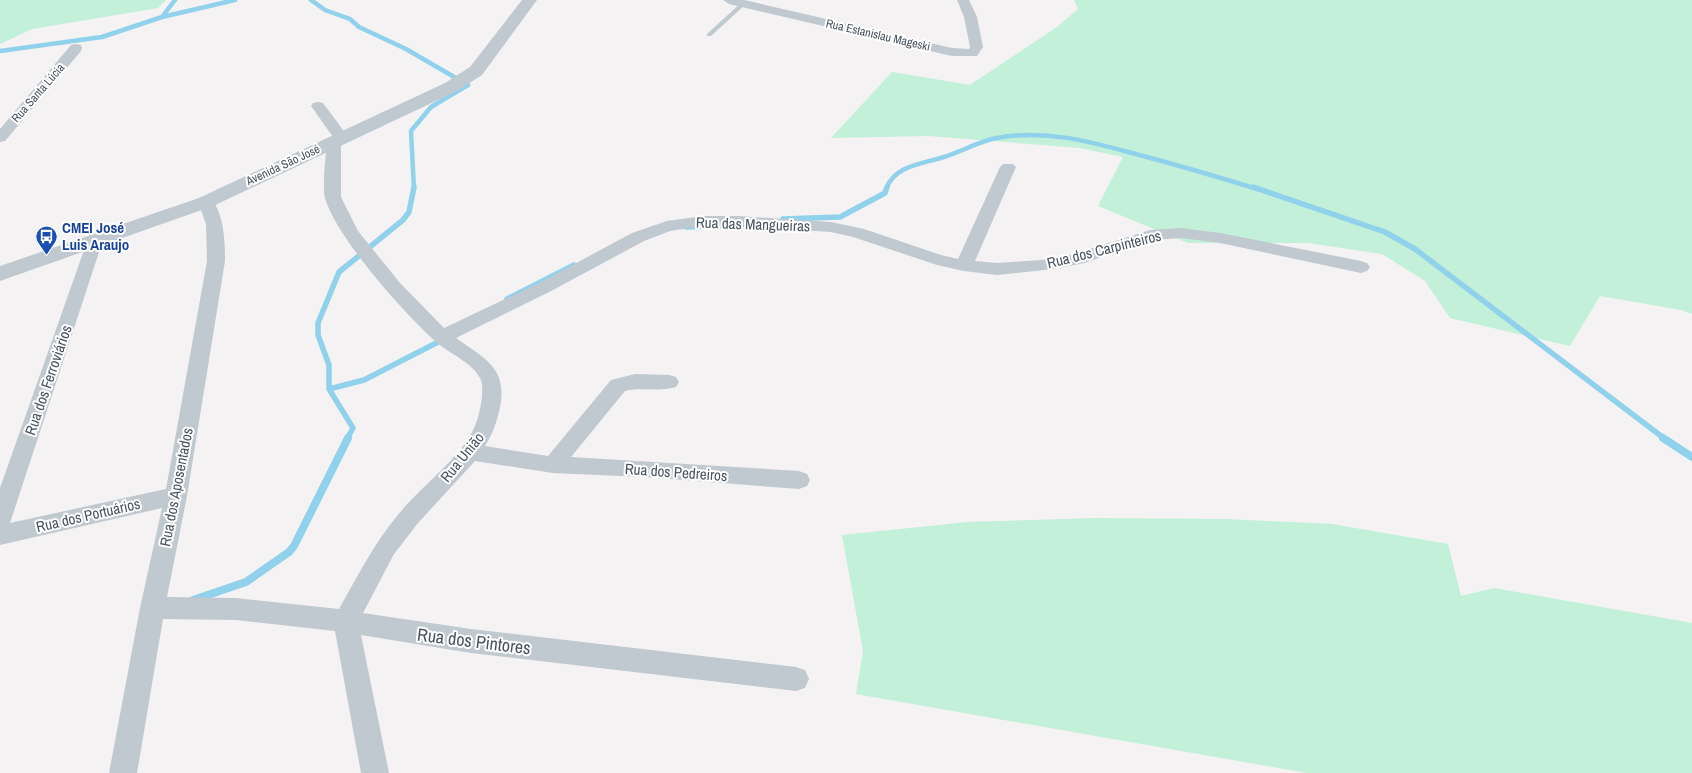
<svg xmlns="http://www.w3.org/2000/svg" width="1692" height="773" viewBox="0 0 1692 773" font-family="'Archivo Narrow',sans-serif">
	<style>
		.green { fill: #c2f0d8 }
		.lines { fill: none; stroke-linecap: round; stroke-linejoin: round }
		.stream-far2 { stroke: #90d1ec; stroke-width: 4.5 }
		.stream-far1 { stroke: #90d1ec; stroke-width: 5.5 }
		.stream { stroke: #90d1ec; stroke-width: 8 }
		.service { fill: #c0c8d0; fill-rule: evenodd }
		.minor { fill: #c0c8d0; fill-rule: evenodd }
		.tertiary { fill: #c0c8d0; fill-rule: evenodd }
		.labels { text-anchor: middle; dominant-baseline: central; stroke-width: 4; stroke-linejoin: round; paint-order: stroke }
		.far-street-label { font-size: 12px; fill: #49535f; stroke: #fff }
		.street-label { font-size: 15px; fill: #49535f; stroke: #fff }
		.transit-label { font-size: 15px; font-weight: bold; fill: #164399; stroke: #fff; text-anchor: start }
		.near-street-label { font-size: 18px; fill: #49535f; stroke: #fff }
	</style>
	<rect width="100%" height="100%" fill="#f4f2f2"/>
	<path class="green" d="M0 0H166L158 8 32 29 0 44Z
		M1074 0H1692V314L1681 310 1600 296 1570 346 1450 318 1425 281 1382 254 1308 243H1188L1098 206 1123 157 1080 148 929 136 831 138 892 72 970 85 1057 27 1078 9Z
		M1095 518 1226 519 1332 524 1448 544 1461 596 1494 588 1692 623V773H1307L856 694 863 651 842 535 968 522Z"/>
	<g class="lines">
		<path class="stream-far2" d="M311 0 325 10 350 19 359 27 406 49 468 85 431 107 411 131 414 189
			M162 17 175 0
			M0 51 102 37 162 17 235 0
			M886 189C895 165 922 164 944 157 961 152 979 141 997 138 1043 129 1088 141 1132 153 1174 164 1215 176 1257 189"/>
		<path class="stream-far1" d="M1253 187 1385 232 1415 249 1665 439
			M783 219 840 217 885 193 887 187
			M686 227 743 225
			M507 299 574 265
			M329 389 364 380 444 339
			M347 439 353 428 329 389V365L318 335V323L339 272 403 220 409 212 414 187"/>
		<path class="stream" d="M1663 438 1692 457
			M193 600 246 582 289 552 294 546 348 438"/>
		<path class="service" d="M742 2 747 3 711 36H707V34Z"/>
		<path class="minor" d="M723 0H744L952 48 969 49 970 47 964 17 957 0H969L977 17 983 47 977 56H952L729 4Z
			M76 44 81 45 82 48 81 51 5 141 0 142V129L71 45Z
			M318 102 323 103 349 138 347 141 341 142V197L358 231 400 283 444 328 541 282 632 233 667 221 703 216H739L831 222 864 229 941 255 958 259 1000 167 1003 164H1013L1016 167 975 261 997 263 1054 259 1074 254 1150 230 1181 228 1220 233 1361 261 1367 263 1370 267 1367 271 1361 273 1220 243 1181 238 1152 240 1084 263 1054 269 997 275 964 271 937 265 853 237 831 232 739 226H703L670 231 644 241 553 290 456 338C484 358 508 368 500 407 497 422 493 433 485 446L548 456 611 380 635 374 669 375 676 377 679 382 676 387C659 392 642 387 625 391L571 457 799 471 807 474 810 480 807 486 799 489 644 477 553 473 475 461 418 523 394 554 363 613 471 629 796 667 805 670 809 679 805 688 796 691 471 653 361 635 389 773H361L335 631 236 620 163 619 137 773H109L140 608 162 508 0 545V488L89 236 95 235 101 236 103 240 10 523 166 489 207 261 206 224 198 202 200 199H212C224 217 225 239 225 261L187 496 167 597 236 598 339 609C358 575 376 540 402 510 423 485 461 457 474 428 479 418 485 391 481 380 474 363 448 353 435 341 404 313 336 237 325 198 322 186 326 155 327 141L329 138 333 137 311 106 313 103Z"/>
		<path class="tertiary" d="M522 0H537L482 75 457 91 213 206 0 281V266L199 198 445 83 470 67Z"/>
	</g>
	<defs>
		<symbol id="bus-pin" viewBox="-11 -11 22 30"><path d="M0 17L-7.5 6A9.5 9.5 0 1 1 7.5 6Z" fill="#1a4fb4" stroke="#fff"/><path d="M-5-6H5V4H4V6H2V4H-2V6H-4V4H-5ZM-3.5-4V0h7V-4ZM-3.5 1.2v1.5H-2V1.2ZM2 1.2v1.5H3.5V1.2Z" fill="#fff"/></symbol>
	</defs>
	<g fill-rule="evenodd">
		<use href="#bus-pin" x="34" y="224" width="25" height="34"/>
	</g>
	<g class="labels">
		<g class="far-street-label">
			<text transform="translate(878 35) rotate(13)">Rua Estanislau Mageski</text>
			<text transform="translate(38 93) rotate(-49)">Rua Santa Lúcia</text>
			<text transform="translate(283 165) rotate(-25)">Avenida São José</text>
		</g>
		<g class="street-label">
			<text transform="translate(753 224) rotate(2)">Rua das Mangueiras</text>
			<text transform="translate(1104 249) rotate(-14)">Rua dos Carpinteiros</text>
			<text transform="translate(48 380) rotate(-71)">Rua dos Ferroviários</text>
			<text transform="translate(462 457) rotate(-51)">Rua União</text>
			<text transform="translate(676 472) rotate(4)">Rua dos Pedreiros</text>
			<text transform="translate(176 487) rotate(-79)">Rua dos Aposentados</text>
			<text transform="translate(88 515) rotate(-13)">Rua dos Portuários</text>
		</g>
		<g class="transit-label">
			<text x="62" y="227">CMEI José<tspan x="62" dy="17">Luis Araujo</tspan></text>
		</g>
		<g class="near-street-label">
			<text transform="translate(474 641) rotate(7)">Rua dos Pintores</text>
		</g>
	</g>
</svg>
